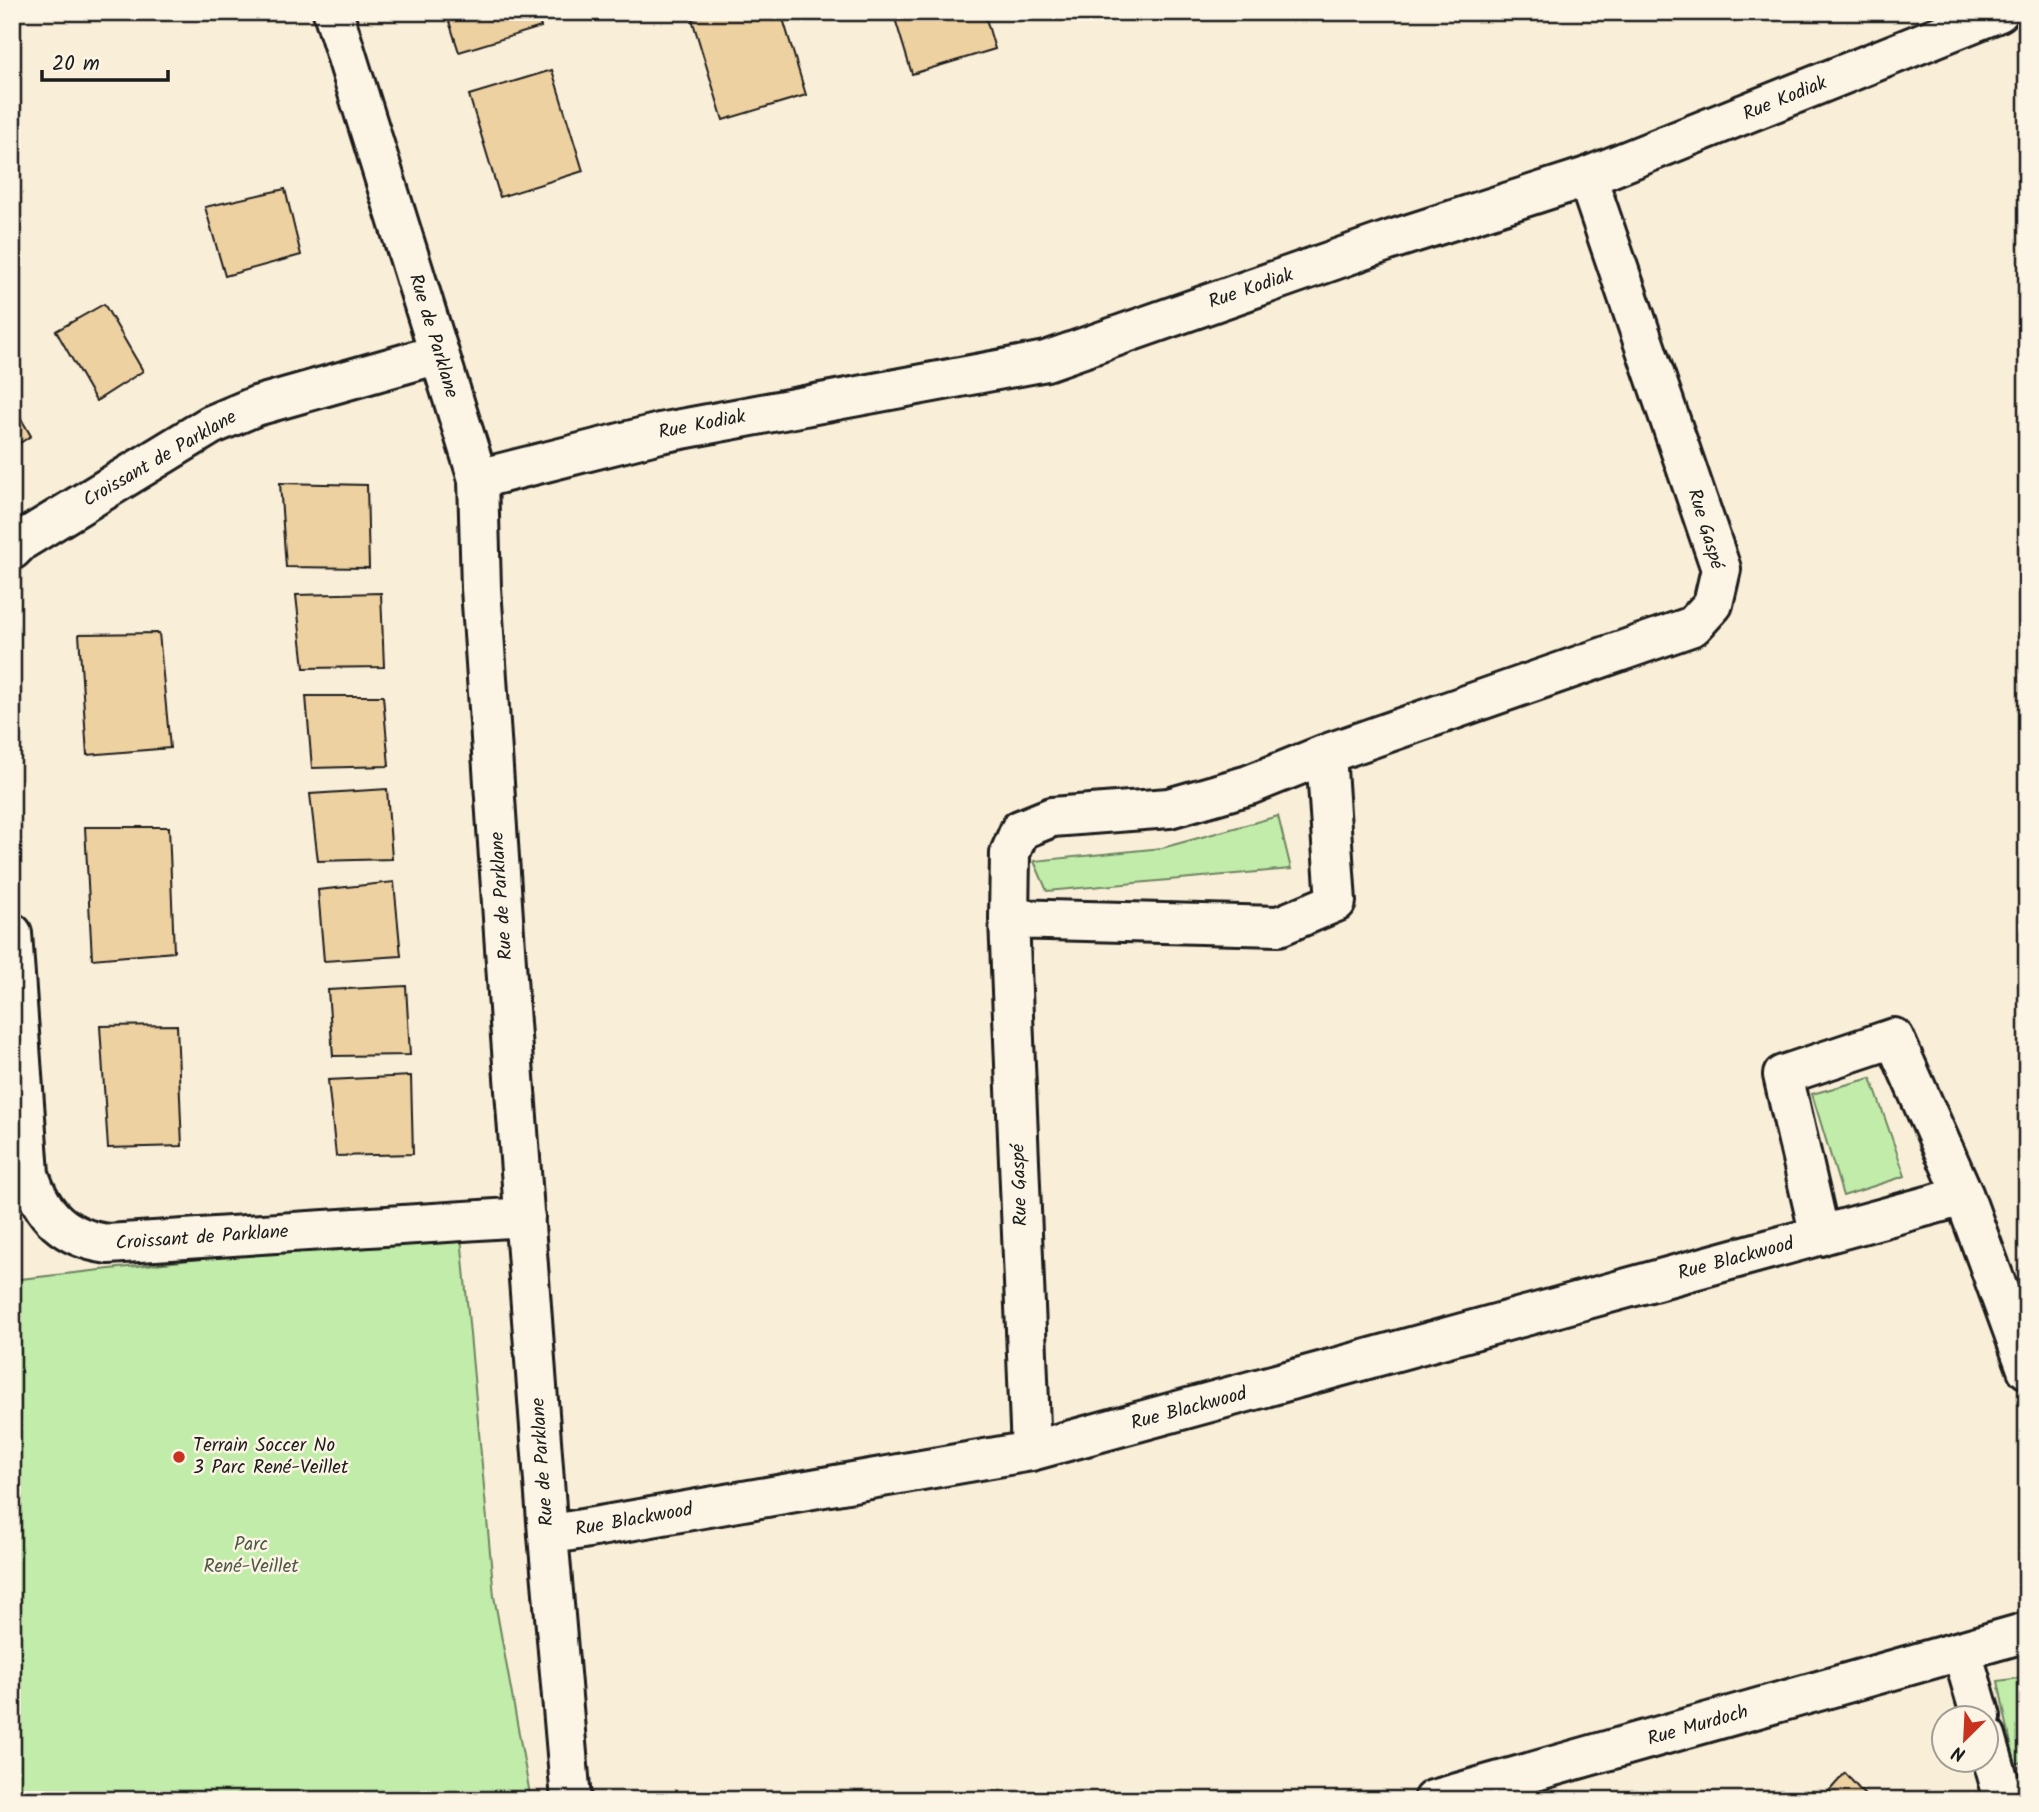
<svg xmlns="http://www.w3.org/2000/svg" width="2039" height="1812" viewBox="0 0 2039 1812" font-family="Kalam,sans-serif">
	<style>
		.green { fill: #c1eca9; stroke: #6e8462; stroke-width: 2 }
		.building { fill: #eed1a1; stroke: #1c1c1c; stroke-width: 2 }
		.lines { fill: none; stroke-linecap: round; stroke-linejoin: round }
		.minor-casing { stroke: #1c1c1c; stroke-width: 44 }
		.path { stroke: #1c1c1c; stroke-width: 4.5; stroke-dasharray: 2 5; stroke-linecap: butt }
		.minor { stroke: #fcf5e5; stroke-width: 38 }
		.poi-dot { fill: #c8321e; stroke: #fcf5e5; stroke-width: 2.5 }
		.labels { text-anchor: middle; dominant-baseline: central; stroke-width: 5; stroke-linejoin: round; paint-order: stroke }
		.street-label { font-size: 19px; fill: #1c1c1c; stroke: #fcf5e5 }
		.poi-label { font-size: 19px; fill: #1c1c1c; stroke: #fcf5e5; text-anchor: start }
		.park-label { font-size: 19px; fill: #4e5a46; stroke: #fcf5e5 }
	</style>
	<rect width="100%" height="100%" fill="#f9eed7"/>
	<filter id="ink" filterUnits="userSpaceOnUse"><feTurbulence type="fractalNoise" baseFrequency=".0143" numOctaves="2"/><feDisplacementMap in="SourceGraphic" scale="14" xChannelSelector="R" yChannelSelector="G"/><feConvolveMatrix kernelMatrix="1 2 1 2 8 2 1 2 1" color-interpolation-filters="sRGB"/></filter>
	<g filter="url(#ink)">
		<path class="green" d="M1278 816 1291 869 1047 891 1034 861 1162 848Z
			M1871 1078 1905 1176 1843 1196 1812 1094Z
			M461 1236 494 1596 531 1800H12V1280L235 1255Z
			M2027 1677V1761L2015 1764 1998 1681Z"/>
		<path class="building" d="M446 12H537L541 27 459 52Z
			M713 12H781L806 95 723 120 692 19Z
			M893 12H984L995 49 912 74Z
			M552 70 583 171 500 197 469 95Z
			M285 189 301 255 225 276 205 207Z
			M104 304 143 371 96 401 56 331Z
			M12 403 31 436 12 448Z
			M280 483 367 485 369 568 286 567Z
			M381 593 384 667 304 668 296 595Z
			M159 633 170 748 87 755 79 634Z
			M306 696H383L389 766 312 768Z
			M387 789 392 859 318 861 310 794Z
			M85 827H169L174 952 92 959Z
			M394 882 401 956 324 961 318 890Z
			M406 986 410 1055 333 1056 328 990Z
			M177 1025 182 1146 108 1148 100 1026Z
			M411 1076 413 1154 336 1156 328 1080Z
			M1845 1773 1869 1800H1821Z"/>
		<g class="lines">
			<defs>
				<path id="minor" d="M333 12 478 479 481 588 510 1023 548 1535 571 1800
					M478 479 660 433 1046 361 1391 240 1587 177 1999 12
					M12 550 21 541 211 425 256 406 439 354
					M1009 919 1279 926 1336 902 1326 754
					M12 933 29 1174C42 1216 65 1238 108 1244L525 1217
					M1820 1236 1783 1075 1894 1038 1964 1196
					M1031 1451 1009 919 1010 853 1020 830 1052 817 1169 808 1249 785 1326 754 1693 626 1713 604 1721 569 1587 177
					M548 1535 1031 1451 1964 1196 2027 1369
					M1962 1652 1981 1717
					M1986 1736 2004 1799 2027 1794
					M1433 1800 2027 1632"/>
			</defs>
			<use href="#minor" class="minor-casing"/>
			<path class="path" d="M426 1800 430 1789"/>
			<use href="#minor" class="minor"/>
		</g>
	</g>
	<circle class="poi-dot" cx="179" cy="1457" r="7"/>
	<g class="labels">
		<g class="street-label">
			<text transform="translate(1785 99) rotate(-22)">Rue Kodiak</text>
			<text transform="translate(1251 289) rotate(-19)">Rue Kodiak</text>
			<text transform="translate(433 336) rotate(73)">Rue de Parklane</text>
			<text transform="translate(702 425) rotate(-11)">Rue Kodiak</text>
			<text transform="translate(160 459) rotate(-30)">Croissant de Parklane</text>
			<text transform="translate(1705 529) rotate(73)">Rue Gaspé</text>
			<text transform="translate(502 896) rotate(-94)">Rue de Parklane</text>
			<text transform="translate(1020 1185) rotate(-92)">Rue Gaspé</text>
			<text transform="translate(202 1238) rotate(-4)">Croissant de Parklane</text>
			<text transform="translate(1736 1259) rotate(-15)">Rue Blackwood</text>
			<text transform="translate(1189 1409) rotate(-15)">Rue Blackwood</text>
			<text transform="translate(543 1462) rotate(-94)">Rue de Parklane</text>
			<text transform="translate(634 1520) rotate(-10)">Rue Blackwood</text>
			<text transform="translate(1698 1726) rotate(-16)">Rue Murdoch</text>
		</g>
		<g class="poi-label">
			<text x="193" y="1446">Terrain Soccer No<tspan x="193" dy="22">3 Parc René-Veillet</tspan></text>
		</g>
		<g class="park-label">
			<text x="251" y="1545">Parc<tspan x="251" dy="22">René-Veillet</tspan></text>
		</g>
	</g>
	<rect width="2039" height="1812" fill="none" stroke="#fcf5e5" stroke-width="42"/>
	<rect x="21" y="21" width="1997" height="1770" fill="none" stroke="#1c1c1c" stroke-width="2.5" filter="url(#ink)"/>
	<g transform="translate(1965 1739) rotate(204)"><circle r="33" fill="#fcf5e5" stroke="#a29e95" stroke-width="2"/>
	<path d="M0-5L12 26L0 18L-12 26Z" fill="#c8321e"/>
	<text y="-10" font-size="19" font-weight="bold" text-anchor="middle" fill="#1c1c1c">N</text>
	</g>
	<path d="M42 70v10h126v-10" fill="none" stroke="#1c1c1c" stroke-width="3.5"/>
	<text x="52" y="70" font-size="21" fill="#1c1c1c" stroke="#fcf5e5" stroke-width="5" paint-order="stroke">20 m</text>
</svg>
